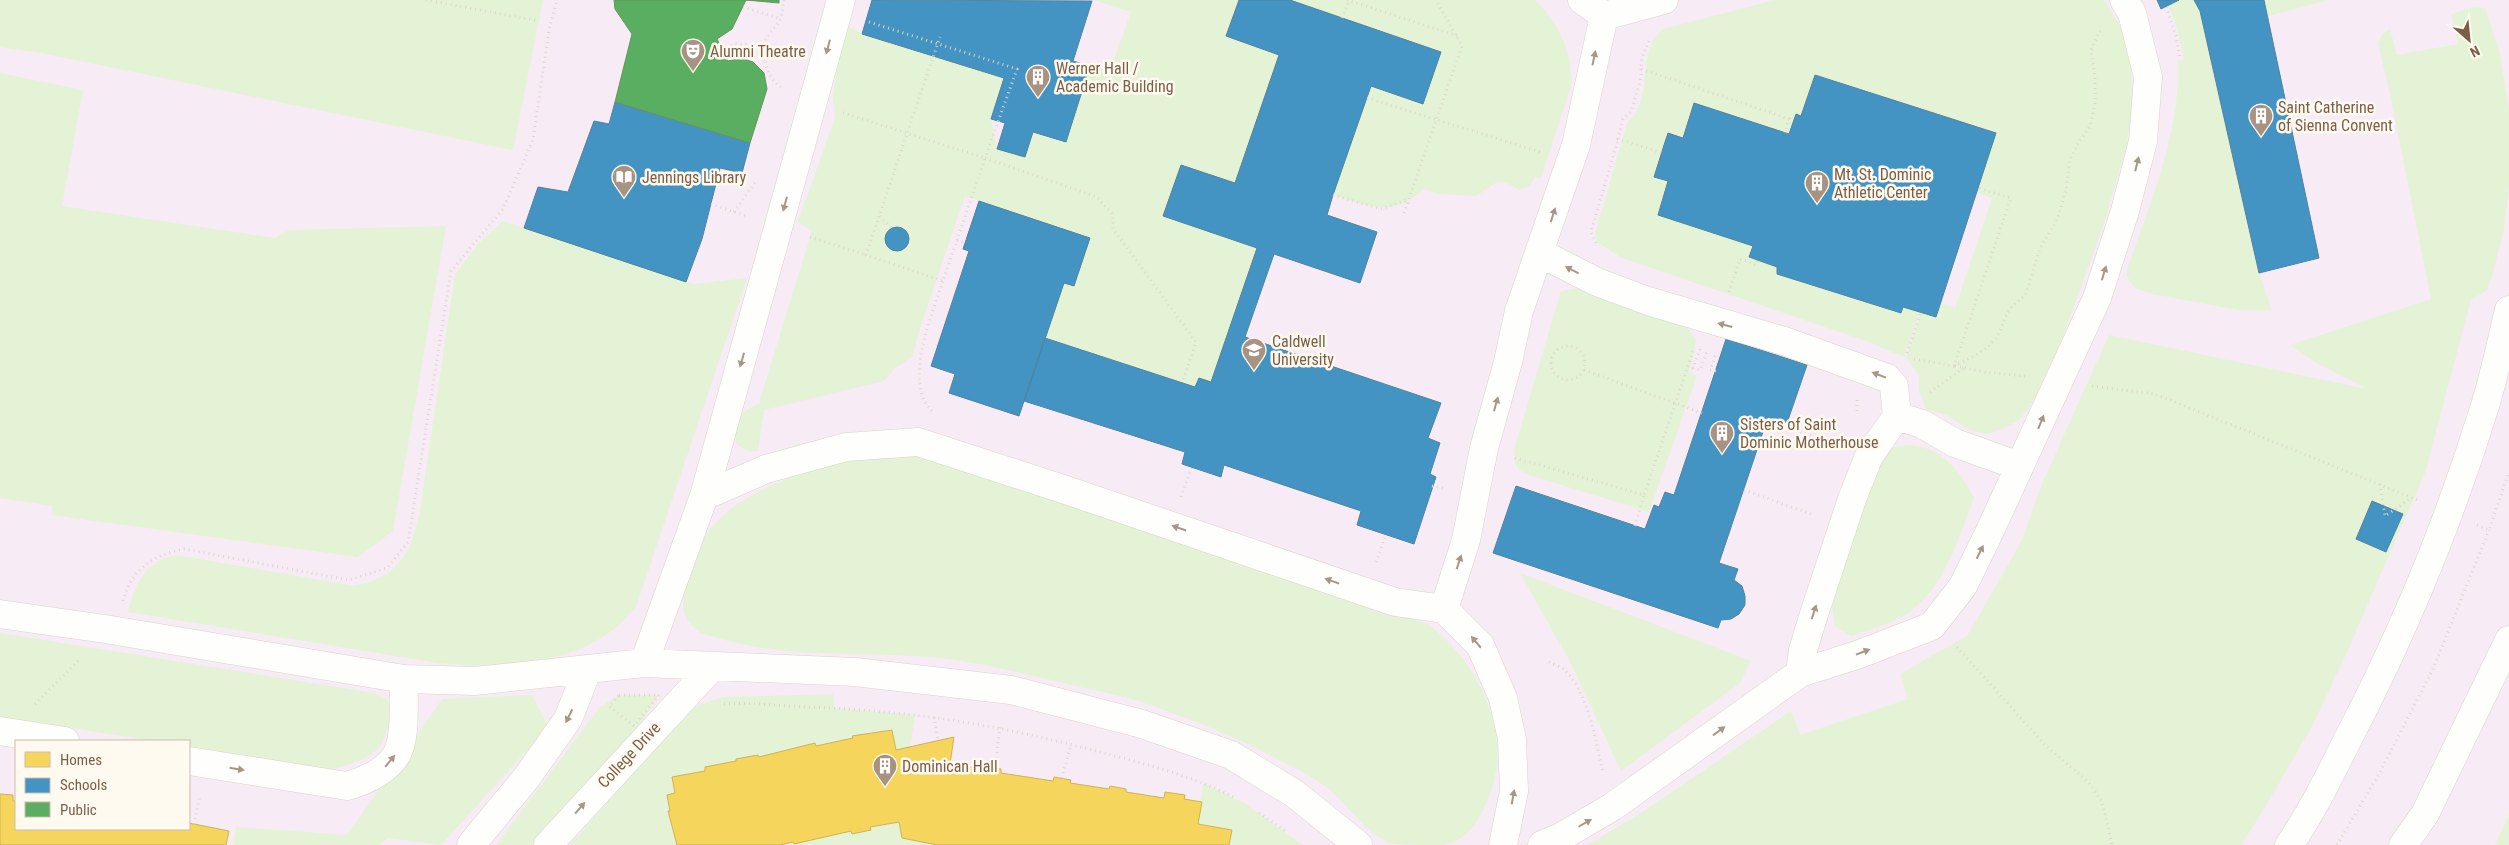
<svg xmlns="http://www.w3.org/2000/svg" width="2509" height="845" viewBox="0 0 2509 845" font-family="'Roboto Condensed',sans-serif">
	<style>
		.education { fill: #f7ecf5; fill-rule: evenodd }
		.green { fill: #e4f2d6 }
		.homes { fill: #f6d55c; stroke: #d1b156 }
		.schools { fill: #4393c3; stroke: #54839e }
		.public { fill: #5aae61; stroke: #64965a }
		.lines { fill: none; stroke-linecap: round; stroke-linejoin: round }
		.minor-casing { stroke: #d9d3cb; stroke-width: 29 }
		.path { stroke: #ddd5cd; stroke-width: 3; stroke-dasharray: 1 4; stroke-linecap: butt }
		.minor { stroke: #fefefc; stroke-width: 28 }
		.oneway { fill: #aa9687 }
		.labels { text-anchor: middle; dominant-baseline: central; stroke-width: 5; stroke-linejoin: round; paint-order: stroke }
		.poi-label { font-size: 16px; fill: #7c5e48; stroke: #fffaf0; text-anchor: start }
		.street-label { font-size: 16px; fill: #7c5e48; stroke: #fffaf0 }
	</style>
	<rect width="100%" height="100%" fill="#faf6ed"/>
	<path class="education" d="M0 0H2509V814L2495 845H0ZM16 741H189V829H16Z"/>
	<path class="green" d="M0 0H543L513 150 41 53 0 47Z
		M1093 0H1239L1226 36 1279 55 1235 183 1183 166 1164 216 1257 248 1211 382 1199 378 1195 387 1045 338 1064 283 1074 285 1090 238 965 196 919 331 913 356 894 369 884 381 764 410 758 451C739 453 727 439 737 421 741 412 751 408 759 403L812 231 798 222 835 117 833 97 843 23 862 34 1004 78 991 119 997 149 1025 157 1033 132 1066 142 1090 66 1109 73 1131 12Z
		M1289 0H1535C1560 24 1572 51 1571 86L1541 178 1535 177 1529 186 1520 190C1495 175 1498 183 1476 196L1438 194 1424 189C1393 218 1369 206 1333 195L1371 86 1423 104Z
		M1775 0H2104L2121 27 2131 65 2132 103 2127 145 2103 227 2058 350 2039 392 2028 409 2018 421 2002 429 1987 434 1969 430 1946 415 1926 409 1919 392V375L1906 358 1921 312 1936 317 1940 303 1955 308 1992 198 1977 192 1995 133 1815 75 1801 116 1796 115 1789 134 1694 103 1683 136 1668 133 1655 177 1668 181 1658 215 1753 246 1749 257 1776 266 1777 274 1901 313 1903 307 1920 312 1904 357 1869 342 1622 258 1597 242 1595 234 1627 123C1656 99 1633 56 1663 29Z
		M2165 0H2194L2200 12 2259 273 2272 310H2238L2153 294 2137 289 2131 283 2127 276V269C2151 201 2180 134 2178 61L2184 59 2175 21Z
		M2264 0H2329L2268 16Z
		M2474 7 2485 8 2500 53 2509 110V188L2504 229 2493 273 2487 290 2471 300 2425 473 2343 661 2312 726 2266 806 2241 845H1587L1638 815 1791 711 1800 735 1908 699 1900 674 1967 636 2021 542 2042 484 2109 335 2367 389 2315 362 2290 345 2431 299 2389 89 2378 44 2382 34 2390 29 2397 55 2458 44 2451 14Z
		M0 73 83 90 62 206 275 238 289 230 446 226 393 531 358 557 51 515 53 506 0 498Z
		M503 221 694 284 747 278 636 607C629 614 622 623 614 629 566 667 497 668 438 663L128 612C133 590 143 565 168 557 173 555 182 556 188 557L355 586C401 575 410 554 420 511L455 274 477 245Z
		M1582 288 1688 329 1696 340 1689 373 1697 376 1649 512 1526 474C1515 468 1514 463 1514 450L1561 291Z
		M1907 445C1939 445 1961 471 1974 498 1958 539 1943 594 1902 617 1887 625 1868 630 1851 636L1835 626 1832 606 1842 567 1879 458 1894 447Z
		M893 454 920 457 1428 624C1484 667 1519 746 1482 812 1473 829 1461 843 1441 845 1428 845 1405 845 1393 844 1364 834 1348 803 1325 786 1310 775 1293 767 1277 759 1236 737 1194 720 1150 705 1126 696 1101 692 1076 686 1034 676 991 665 948 659 873 650 794 660 721 639 712 636 703 635 696 629 689 623 683 615 683 606 683 588 700 541 711 528 750 481 835 462 893 454Z
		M1520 573 1751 661 1740 683 1621 771 1569 660Z
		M0 633 375 693C378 695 383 697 386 699 396 710 387 736 379 747 368 760 346 766 330 769L189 746V741H155L0 717Z
		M833 694 834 708 915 715 910 748 896 750 871 732 853 736V738L816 746 815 743 796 747V750L759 757 758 755 736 759V761L705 767V771L675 793 667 795 670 811 668 812 677 845H570L682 717 699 705 723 697Z
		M532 695 548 727 441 845 387 838 380 845H233L236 827 347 835 442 699Z
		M619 695H659L633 735 536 845H496L600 707Z
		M1203 783 1244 803 1303 845H1229L1232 830 1198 824Z
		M2509 814V845H2495Z
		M899 822 902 838 937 845H780L812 841 813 838 851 831 852 834 871 830 870 827Z"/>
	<path class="homes" d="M892 730 896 750 954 737 950 764 983 769V766L1001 769V773L1053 781 1054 777 1071 780 1070 783 1109 789 1110 786 1126 789V792L1164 798 1165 792 1185 795 1184 799 1202 802 1198 824 1232 830 1229 845H937L902 838 899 822 870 827 871 830 852 834 851 831 794 844 793 842 780 845H677L668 811H670L667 795 675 793 672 777 705 771V767L736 761V759L758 755 759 757 815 743 816 746 853 738 852 736Z
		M0 794 13 795V801H16V829H189V823L229 831 226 845H0Z"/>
	<path class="schools" d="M872 0 1092 1 1073 61 1090 66 1066 142 1033 132 1025 157 997 149 1005 123 991 119 1004 78 862 34Z
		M1239 0H1290L1441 52 1423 104 1371 86 1333 195 1327 215 1377 232 1360 283 1274 254 1245 337 1441 403 1428 438 1440 443 1430 474 1436 477 1414 544 1357 525 1361 511 1224 465 1221 477 1182 464 1185 452 1024 401 1045 338 1195 387 1199 378 1211 382 1257 248 1163 216 1181 165 1235 183 1279 55 1226 36Z
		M2157 0H2179L2161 9Z
		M2194 0H2264L2319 258 2259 273 2200 11Z
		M1815 75 1996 133 1936 317 1903 307 1901 313 1777 274V267L1749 257 1753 246 1658 215 1668 181 1654 177 1665 142 1668 133 1683 138 1694 103 1789 134 1796 114 1801 116Z
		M615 102 750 143 742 173 720 168 702 239 686 282 524 228 538 187 568 192 594 121 609 124Z
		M979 201 1090 238 1074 286 1064 283 1019 416 949 393 955 374 931 366 969 251 963 249Z
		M885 239a12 12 0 1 1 24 0a12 12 0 1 1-24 0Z
		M1726 339 1807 365 1787 423 1768 417 1719 563 1738 569 1734 580 1742 586 1745 596V605L1739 614 1731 619 1721 620 1718 628 1493 553 1516 486 1645 529 1654 505 1659 507 1665 492 1674 495Z
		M2372 501 2403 514 2386 552 2356 539Z"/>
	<path class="public" d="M614 0H779V3L746 0 732 29 717 39 728 61 741 58 753 62 764 73 767 89 750 143 615 102 632 34 615 9Z"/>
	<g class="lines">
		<defs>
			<path id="minor" d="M1582 0 1604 16
				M1604 16 1664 0
				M1540 253 1597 282 1648 301 1784 341 1887 378 1894 386 1897 416 1869 456 1852 499 1814 614 1803 650 1800 673 1612 807 1559 838 1542 845
				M1897 416 1922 424 1955 443 2019 466
				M704 496 841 0
				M1444 609 1466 540 1484 448 1508 362 1519 311 1576 145 1604 16
				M0 614 105 629 404 679 475 681 644 663 855 672 1011 690 1142 724 1231 755 1295 794 1358 845
				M644 663 704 496 766 469 846 447 918 442 1069 491 1395 602 1444 609 1480 645 1503 698 1512 739 1514 791 1503 845
				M1800 673 1857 655 1932 626 1963 586 1988 535 2097 298 2125 211 2143 141 2148 77 2132 13 2124 0
				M0 731 65 741
				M189 761 347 786C365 781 392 769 399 749 406 731 403 700 404 679
				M471 845 527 777 568 719 587 671
				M548 845 712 667
				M2289 845C2313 811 2331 772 2350 735 2404 631 2449 522 2484 409 2494 377 2501 343 2509 310
				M2403 845 2425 814 2509 640"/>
		</defs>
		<use href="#minor" class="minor-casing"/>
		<path class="path" d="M426 0 539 21
			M1347 0 1458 36
			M743 7 781 19
			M2166 7 2176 36 2180 59
			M1342 18 1349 1
			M869 22 1017 69 985 158 1097 197 1113 215V229L1196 342 1182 383
			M1649 41 1642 57 1641 69 1789 119 1785 133
			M764 45 766 38 781 19 784 0
			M722 50 734 44 764 45C764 64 767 78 783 89
			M1641 69V78L1631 112 1623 119 1618 139 1662 153
			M1367 98 1540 152
			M843 113 985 158 943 281 866 255 940 37
			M1333 195 1381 209 1409 199
			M711 204 747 216
			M734 212 755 182
			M1404 213 1462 46 1436 0
			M880 216 892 229
			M810 237 866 255
			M957 240 965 243
			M1596 243 1591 232 1618 139
			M1729 292 1740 259 1756 265 1758 260
			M1551 363a17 17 0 1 1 34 0a17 17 0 1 1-34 0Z
			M1700 349 1693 368 1700 370 1707 352
			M1907 353 1921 312
			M1914 359 1954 366 2011 198 1978 188
			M1954 366C1966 359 1983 353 1992 343 2009 324 1998 314 2025 296L2040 248 2057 220 2066 191 2070 159 2077 145 2090 126 2095 104V77L2091 50 2099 32 2102 30
			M1955 366 1985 372 2025 376
			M1584 370 1702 413
			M1716 371 1710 370 1716 354
			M2092 386 2155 394 2420 501
			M1930 392 1964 368
			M1857 400V414
			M932 411C902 383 933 312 943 281
			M1767 421 1840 445
			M1515 458 1644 495 1694 349
			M2380 484 2385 516 2411 498
			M1432 486 1443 488
			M1744 490 1814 515
			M1181 497 1192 467
			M2477 525 2489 530 2509 472
			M1635 526 1644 495
			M1376 562 1386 535
			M123 601C131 570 153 555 184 549L349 580 387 568 408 542 451 271 503 209 533 140 549 30 557 0
			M1957 647 2044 744 2088 782 2102 801 2112 845
			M1549 662C1554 665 1562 667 1566 671 1590 698 1595 739 1603 773
			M619 695H659L634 726 609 706Z
			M35 704 80 659
			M724 704C750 702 777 706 803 707 909 710 1001 725 1103 753 1147 764 1192 776 1233 797
			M934 717 938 740
			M995 768 1000 727
			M1062 778 1071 744
			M1259 813 1287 832
			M194 824 200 795
			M2337 845 2380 772 2433 669 2489 530"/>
		<use href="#minor" class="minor"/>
	</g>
	<defs><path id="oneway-solid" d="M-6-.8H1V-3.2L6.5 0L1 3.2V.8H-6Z" transform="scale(1.25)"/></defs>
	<g class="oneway">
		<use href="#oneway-solid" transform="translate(828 47) rotate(105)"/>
		<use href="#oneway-solid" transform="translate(1594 58) rotate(-78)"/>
		<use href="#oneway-solid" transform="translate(2137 164) rotate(-76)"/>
		<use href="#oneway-solid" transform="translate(785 204) rotate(105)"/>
		<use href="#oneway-solid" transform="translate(1553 215) rotate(-72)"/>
		<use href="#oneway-solid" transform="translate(1572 270) rotate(-153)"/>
		<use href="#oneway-solid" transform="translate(2104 273) rotate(-73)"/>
		<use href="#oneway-solid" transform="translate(1725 325) rotate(-165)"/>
		<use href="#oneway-solid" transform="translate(742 360) rotate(106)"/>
		<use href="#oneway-solid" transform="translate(1879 375) rotate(-159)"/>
		<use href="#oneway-solid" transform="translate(1496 404) rotate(-74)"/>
		<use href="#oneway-solid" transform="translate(2041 422) rotate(-68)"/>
		<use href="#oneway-solid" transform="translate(1179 528) rotate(-161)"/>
		<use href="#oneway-solid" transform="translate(1980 552) rotate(-64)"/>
		<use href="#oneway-solid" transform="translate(1459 562) rotate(-72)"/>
		<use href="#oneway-solid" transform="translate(1332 581) rotate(-161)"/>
		<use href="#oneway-solid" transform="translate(1814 612) rotate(-72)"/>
		<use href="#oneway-solid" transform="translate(1476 642) rotate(-130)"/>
		<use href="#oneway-solid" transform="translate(1863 652) rotate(-21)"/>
		<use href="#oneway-solid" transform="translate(569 716) rotate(116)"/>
		<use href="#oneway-solid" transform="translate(1719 731) rotate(-36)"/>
		<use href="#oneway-solid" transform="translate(390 761) rotate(-50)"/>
		<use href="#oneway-solid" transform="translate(237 769) rotate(9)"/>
		<use href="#oneway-solid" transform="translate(1513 797) rotate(-80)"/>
		<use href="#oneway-solid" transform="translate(580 808) rotate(-49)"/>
		<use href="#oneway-solid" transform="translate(1585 823) rotate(-30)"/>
	</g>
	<defs>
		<symbol id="theatre-pin" viewBox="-11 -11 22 30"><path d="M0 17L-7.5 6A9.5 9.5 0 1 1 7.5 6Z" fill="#a89382" stroke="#fffaf0"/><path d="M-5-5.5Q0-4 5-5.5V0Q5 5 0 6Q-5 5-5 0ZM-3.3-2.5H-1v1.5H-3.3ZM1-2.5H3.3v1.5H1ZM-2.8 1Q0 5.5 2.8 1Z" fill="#fff"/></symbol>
		<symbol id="building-pin" viewBox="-11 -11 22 30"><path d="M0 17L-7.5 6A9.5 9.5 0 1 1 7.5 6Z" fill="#a89382" stroke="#fffaf0"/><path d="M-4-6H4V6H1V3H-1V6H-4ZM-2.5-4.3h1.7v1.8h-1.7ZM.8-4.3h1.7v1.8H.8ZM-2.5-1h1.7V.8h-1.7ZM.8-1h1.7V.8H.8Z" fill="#fff"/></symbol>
		<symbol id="library-pin" viewBox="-11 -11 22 30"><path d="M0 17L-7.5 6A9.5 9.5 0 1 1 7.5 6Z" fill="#a89382" stroke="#fffaf0"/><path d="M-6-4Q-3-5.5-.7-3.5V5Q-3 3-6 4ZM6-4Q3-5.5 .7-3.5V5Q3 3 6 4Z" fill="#fff"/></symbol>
		<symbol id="university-pin" viewBox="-11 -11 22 30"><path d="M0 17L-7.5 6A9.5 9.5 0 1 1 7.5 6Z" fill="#a89382" stroke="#fffaf0"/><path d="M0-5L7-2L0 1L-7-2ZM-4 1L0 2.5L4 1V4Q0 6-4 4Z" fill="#fff"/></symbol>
	</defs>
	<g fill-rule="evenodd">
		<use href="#theatre-pin" x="679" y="37" width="28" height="38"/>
		<use href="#building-pin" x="1024" y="63" width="28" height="38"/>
		<use href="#building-pin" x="2247" y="102" width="28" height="38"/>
		<use href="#library-pin" x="610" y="163" width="28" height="38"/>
		<use href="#building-pin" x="1803" y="169" width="28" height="38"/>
		<use href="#university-pin" x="1240" y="336" width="28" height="38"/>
		<use href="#building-pin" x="1708" y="419" width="28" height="38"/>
		<use href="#building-pin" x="871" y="752" width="28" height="38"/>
	</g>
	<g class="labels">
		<g class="poi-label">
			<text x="710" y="51">Alumni Theatre</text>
			<text x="1056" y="68">Werner Hall /<tspan x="1056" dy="18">Academic Building</tspan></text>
			<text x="2278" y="107">Saint Catherine<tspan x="2278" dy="18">of Sienna Convent</tspan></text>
			<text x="1834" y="174">Mt. St. Dominic<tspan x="1834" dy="18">Athletic Center</tspan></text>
			<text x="642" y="177">Jennings Library</text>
			<text x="1272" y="341">Caldwell<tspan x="1272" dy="18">University</tspan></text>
			<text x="1740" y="424">Sisters of Saint<tspan x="1740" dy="18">Dominic Motherhouse</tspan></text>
			<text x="902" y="766">Dominican Hall</text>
		</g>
		<g class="street-label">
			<text transform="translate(629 755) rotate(-47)">College Drive</text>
		</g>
	</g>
	<rect x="15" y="740" width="175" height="90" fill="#fffaf0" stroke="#cbbcad"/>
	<rect x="25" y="752" width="25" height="15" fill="#f6d55c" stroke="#cbbcad"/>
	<text x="60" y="765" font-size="15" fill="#7c5e48">Homes</text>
	<rect x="25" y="778" width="25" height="15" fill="#4393c3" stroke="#cbbcad"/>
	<text x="60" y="790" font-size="15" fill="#7c5e48">Schools</text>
	<rect x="25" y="802" width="25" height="15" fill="#5aae61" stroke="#cbbcad"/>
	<text x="60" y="815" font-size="15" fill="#7c5e48">Public</text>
	<g transform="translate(2469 40) rotate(153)" stroke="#fffaf0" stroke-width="4" paint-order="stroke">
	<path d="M0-4L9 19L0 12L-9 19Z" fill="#7c5e48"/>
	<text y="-8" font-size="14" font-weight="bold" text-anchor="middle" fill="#7c5e48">N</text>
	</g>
</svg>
